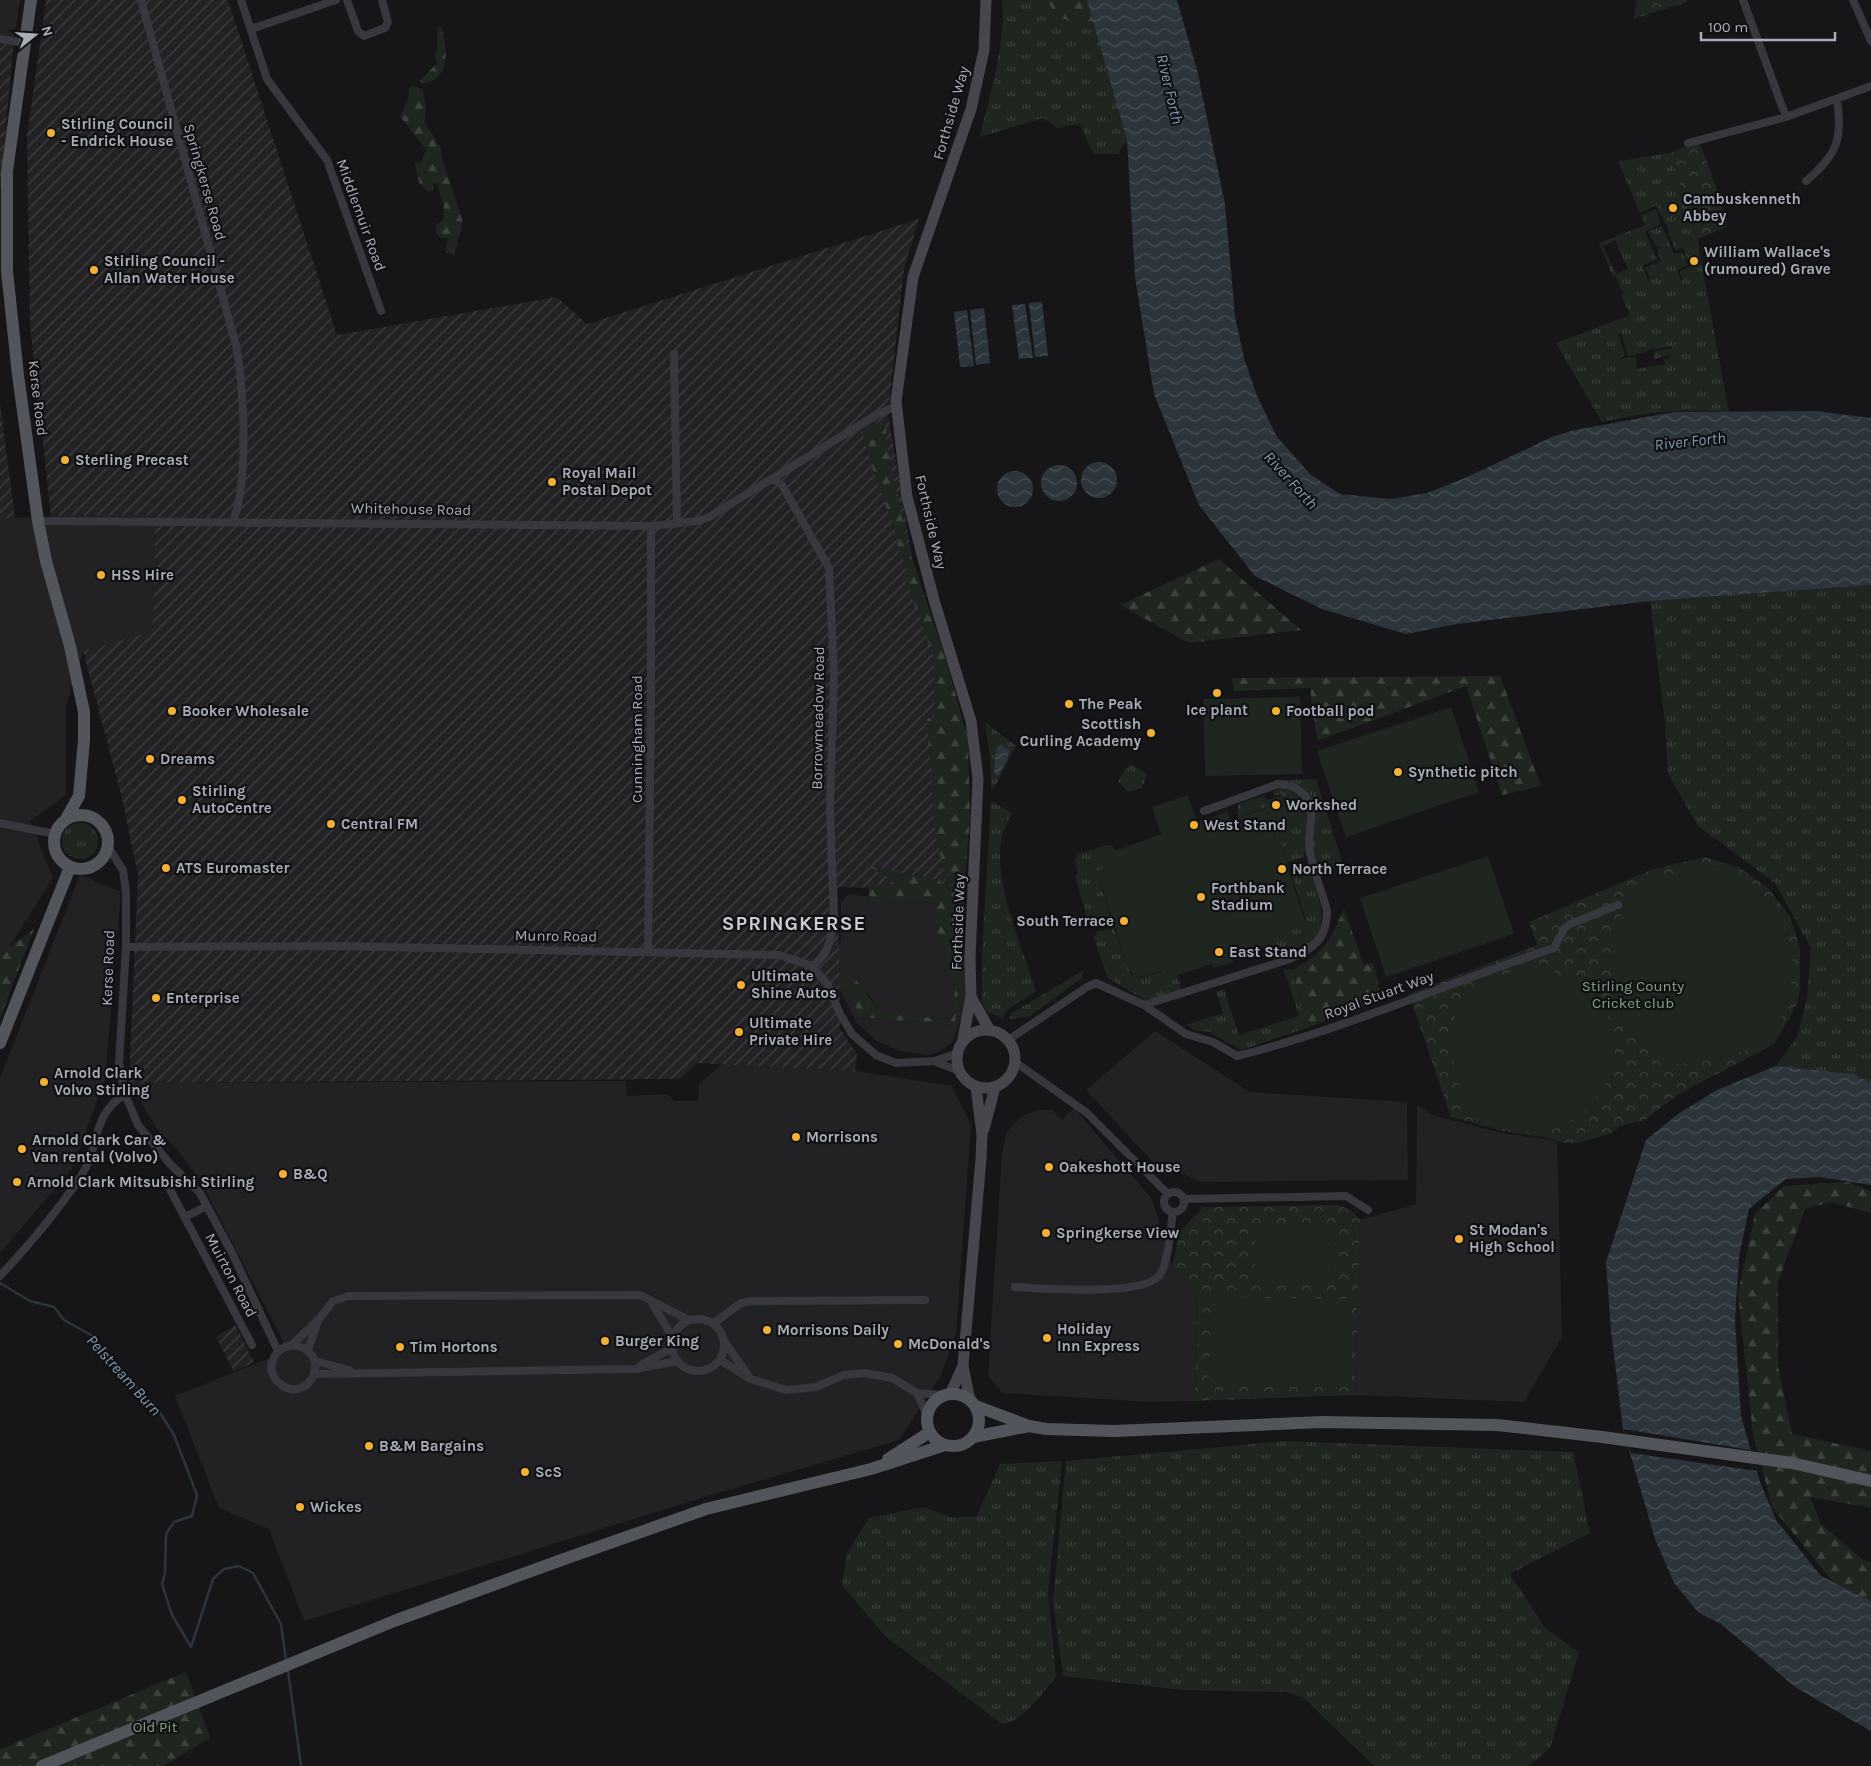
<svg xmlns="http://www.w3.org/2000/svg" width="1871" height="1766" viewBox="0 0 1871 1766" font-family="Karla,sans-serif">
	<style>
		.built { fill: #222225 }
		.industrial { fill: url(#industrial-furrows) }
		.grass { fill: url(#grass-tufts); fill-rule: evenodd }
		.forest { fill: url(#forest-firs) }
		.park { fill: url(#park-crowns) }
		.pitch { fill: #1e261f }
		.water { fill: url(#water-waves) }
		.pier { fill: #161618 }
		.lines { fill: none; stroke-linecap: round; stroke-linejoin: round }
		.stream { stroke: #2c353c; stroke-width: 2.5 }
		.street { stroke: #37383d; stroke-width: 8 }
		.secondary { stroke: #45474d; stroke-width: 11 }
		.primary { stroke: #53555c; stroke-width: 12 }
		.poi-dot { fill: #f2b134; stroke: #111113; stroke-width: 2 }
		.labels { text-anchor: middle; dominant-baseline: central; stroke-width: 4.5; stroke-linejoin: round; paint-order: stroke }
		.street-label { font-size: 15px; fill: #a8adb8; stroke: #111113 }
		.poi-label { font-size: 15px; font-weight: bold; fill: #a8adb8; stroke: #111113; text-anchor: start }
		.park-label { font-size: 15px; fill: #7fa381; stroke: #111113 }
		.water-label { font-size: 16px; font-style: italic; fill: #7f9bb3; stroke: #111113 }
		.district-label { font-size: 20px; font-weight: bold; letter-spacing: 1px; fill: #c9ccd4; stroke: #111113 }
	</style>
	<defs>
		<pattern id="industrial-furrows" width="10" height="10" patternUnits="userSpaceOnUse" patternTransform="scale(1.25)"><rect width="10" height="10" fill="#222225"/><path d="M-1 1l2-2M0 10L10 0M9 11l2-2" fill="none" stroke="#3f3f43"/></pattern>
		<pattern id="grass-tufts" width="24" height="20" patternUnits="userSpaceOnUse" patternTransform="scale(1.25)"><rect width="24" height="20" fill="#1e261f"/><path d="M3 7l-1-3M5 7V3M7 7l1-3M15 17l-1-3M17 17v-4M19 17l1-3" fill="none" stroke="#3c433d"/></pattern>
		<pattern id="forest-firs" width="22" height="20" patternUnits="userSpaceOnUse" patternTransform="scale(1.25)"><rect width="22" height="20" fill="#1e261f"/><path d="M5 1l3.5 6h-7zM16 11l3.5 6h-7z" fill="#3c433d"/></pattern>
		<pattern id="park-crowns" width="20" height="18" patternUnits="userSpaceOnUse" patternTransform="scale(1.25)"><rect width="20" height="18" fill="#1e261f"/><path d="M2 6a3 3 0 1 1 6 0M12 15a3 3 0 1 1 6 0" fill="none" stroke="#3c433d"/></pattern>
		<pattern id="water-waves" width="16" height="10" patternUnits="userSpaceOnUse" patternTransform="scale(1.25)"><rect width="16" height="10" fill="#2c353c"/><path d="M0 5q4-4 8 0t8 0" fill="none" stroke="#485056"/></pattern>
	</defs>
	<rect width="100%" height="100%" fill="#161618"/>
	<path class="built" d="M0 0H20L14 38 0 37Z
		M155 514 153 632 83 651 66 705V795L30 821 53 878 0 961V519L51 516Z
		M80 875 121 892 105 1079 72 1169 0 1253V1078Z
		M849 893 898 903 919 900 937 904 934 917 938 937 945 945 947 979 956 980 952 1019 880 1014 871 998 856 982 851 970 860 1017 955 1025 961 966 962 925 967 977 964 1012 952 1043 939 1052 928 1055 900 1051 877 1041 856 1022 832 974 835 954 841 939V903Z
		M1155 1031 1250 1092 1407 1102 1408 1180 1202 1182 1183 1174H1164L1086 1090Z
		M723 1064 855 1071 952 1086 971 1125 956 1334 941 1375 899 1440 708 1496 304 1621 269 1529 219 1508 175 1396 288 1351 202 1183 177 1149 159 1132 129 1083 626 1081V1096L667 1094 675 1101H698L699 1084Z
		M1417 1105 1433 1115 1502 1133 1557 1141 1562 1337 1524 1402 1355 1395 1360 1220 1416 1204Z
		M1074 1108 1152 1199 1172 1265 1198 1296 1195 1401 1150 1402 1002 1393 988 1376 1002 1153 1006 1133 1021 1117 1038 1110H1052L1062 1120Z"/>
	<path class="industrial" d="M46 0H228L337 335 557 297 587 324 919 219 904 268 888 413 913 564 964 731 956 890 838 887 840 1029 857 1054 855 1071 697 1063 680 1079 129 1083 138 875 122 798 83 651 153 631 155 515 51 516 30 325 27 136Z
		M0 37 14 38 0 191Z
		M0 403 15 518 0 519Z
		M235 1325 254 1362 234 1372 216 1337Z"/>
	<path class="grass" d="M1002 0H1046L1059 18 1095 26 1127 140 1118 154H1093L1080 124 1057 128 1043 118 980 137C990 92 1006 46 1002 0Z
		M1670 153 1697 239 1729 412C1687 408 1643 412 1602 422L1556 343 1630 315 1621 295 1624 294 1615 276 1613 277 1599 243 1645 225 1618 161ZM1656 205 1669 231 1668 235 1671 237 1670 238C1673 243 1673 245 1676 251L1683 247 1688 262 1692 266 1679 271 1683 280 1681 281 1677 270 1688 265 1682 252 1674 254 1662 226 1648 231 1656 247 1659 246 1661 248 1657 250 1661 260 1657 262 1658 265 1655 263 1649 266 1650 270 1647 267 1645 268 1649 276H1651L1648 280 1642 266 1657 259 1645 232 1661 224 1656 209 1641 215 1640 213ZM1615 240 1628 269 1616 274 1603 246ZM1621 333 1628 356 1648 351 1649 349 1652 350 1653 347 1654 349 1672 346V348L1653 352 1654 359 1669 355 1670 358 1663 360 1666 364 1637 369 1636 357 1620 359 1625 354 1618 334Z
		M1871 585V1083L1854 1074 1776 1066 1797 1037 1807 998 1811 948 1775 883 1698 826 1668 774 1665 723 1650 601Z
		M985 722 1016 746 993 790 991 789 990 758Z
		M1130 764 1147 774 1142 788 1128 792 1118 781 1125 768 1127 769Z
		M1316 779 1343 864 1324 871 1316 865 1304 793 1275 784V780Z
		M1278 789C1315 788 1309 832 1304 857L1287 862 1279 837 1282 831 1281 813 1287 811 1281 794 1274 796 1273 792Z
		M1265 795 1267 807 1238 817V804Z
		M991 801 1012 813C1008 822 1002 832 1001 842 994 885 1023 949 1036 991L1006 1011 1003 1019 986 1011 982 1003V955Z
		M62 841a18 18 0 1 1 36 0a18 18 0 1 1-36 0Z
		M1108 845 1113 847 1116 851 1112 852 1108 865 1097 872 1111 918 1094 924 1093 921H1088L1075 876 1078 874 1075 861 1077 854Z
		M1307 865C1316 890 1334 927 1308 949 1300 955 1284 958 1275 962L1269 946 1276 934 1301 926 1305 917 1291 873 1297 867Z
		M1114 928 1131 975 1140 978 1165 970 1174 976 1178 975 1182 991 1145 1000 1108 978 1093 936 1097 935 1096 932Z
		M1284 969 1292 970 1310 1027 1241 1050 1209 1032 1195 1030 1186 1025 1223 1013 1216 991 1224 989 1239 1035 1299 1016Z
		M1084 970 1082 978 1029 1017 1010 1019V1014Z
		M1285 1441 1573 1452 1590 1533 1510 1574 1546 1629 1579 1652 1550 1748 1529 1766H1374L1304 1698 1287 1692 1182 1690 1063 1676 1053 1601 1066 1461Z
		M1062 1461 1048 1592 1056 1677C1041 1694 1025 1720 1002 1724L885 1636 842 1585 847 1553 869 1518 924 1507 952 1518 977 1516 1000 1464Z"/>
	<path class="forest" d="M1046 0H1087L1095 26 1059 18Z
		M441 26C448 47 451 79 423 84L420 81 437 63 435 54 437 52V28Z
		M413 86 422 89 426 107 425 123 441 148 442 159 463 222 454 255 445 252 448 238H441L436 233V225L443 220 444 208 437 184 433 183 434 190 428 191 419 183 415 162 421 163 426 149C416 139 410 127 400 117L409 96 408 89Z
		M886 418V440L908 546 947 663 968 740 970 818 964 888 961 966 955 1025 860 1017 842 977 851 970C858 986 871 998 880 1014L952 1019 956 980H947L945 945 938 937 934 917 937 904 919 900 898 903 869 899V884H896L869 866 940 880 941 887H948L935 833 927 719 934 717V657L906 582 910 578C906 565 897 552 898 539L874 473 861 431Z
		M1219 559 1301 630 1189 643 1120 605Z
		M1500 676 1541 786 1502 795 1466 686 1317 741 1310 688 1234 691 1232 678Z
		M1344 909 1364 965 1373 963 1382 998 1310 1027 1292 970C1326 951 1329 943 1344 909Z
		M34 929 0 1018V961L9 947Z
		M1847 1182 1871 1191V1213L1831 1202 1805 1209 1778 1282V1365L1792 1434 1871 1451V1508L1810 1497 1821 1524 1862 1559 1871 1563V1601L1833 1582 1772 1507 1753 1434 1738 1293 1755 1214 1784 1186Z
		M186 1672 210 1738 164 1766H0V1749Z"/>
	<path class="park" d="M1637 0H1687V2L1633 19Z
		M1699 141 1719 195 1727 227 1697 239 1670 153Z
		M1705 857 1739 867 1767 887 1789 915 1795 931 1800 951V991L1797 1004 1774 1044 1677 1095 1645 1120 1620 1126 1612 1133 1578 1143H1563L1549 1138 1503 1131 1451 1117 1409 994 1537 945 1529 922 1653 869Z
		M1337 1205 1351 1210 1360 1220 1355 1395 1195 1401 1198 1296 1172 1265 1180 1232 1203 1207Z"/>
	<path class="pitch" d="M1300 697 1302 774 1205 776 1203 699Z
		M1451 707 1479 792 1346 837 1317 751Z
		M1188 795 1197 822 1227 812 1230 820 1267 808 1265 801 1281 796 1287 811 1281 813 1286 828 1282 831 1279 837 1305 922 1301 926 1276 934 1269 946 1232 958 1233 962 1213 968 1212 964 1174 976 1165 970 1135 978 1128 967 1097 872 1108 865 1112 852 1161 834 1152 807Z
		M1488 856 1514 934 1386 977 1360 898Z
		M1693 868C1712 868 1727 869 1744 878 1755 884 1763 895 1771 905 1794 936 1799 970 1785 1007 1783 1014 1780 1023 1776 1028 1760 1050 1727 1058 1702 1061 1674 1065 1661 1068 1642 1043 1608 999 1594 932 1641 889 1654 877 1677 873 1693 868Z
		M1536 963 1556 967 1554 975C1563 977 1574 979 1583 984 1594 990 1603 1004 1608 1016 1623 1053 1613 1084 1584 1110 1576 1118 1563 1127 1552 1130 1539 1133 1524 1132 1511 1130 1490 1127 1476 1120 1466 1101 1452 1076 1442 1010 1470 991 1490 978 1515 971 1536 963Z
		M1255 1228H1335V1281H1255Z
		M1211 1297 1350 1299 1351 1387 1209 1386Z"/>
	<path class="water" d="M1087 0H1177L1197 70 1225 204 1235 317 1244 358 1257 396 1277 437 1311 475 1340 494 1391 499 1427 493 1465 478 1554 436 1575 430 1674 412 1817 411 1871 418V585L1650 601 1457 624 1406 634 1322 609 1255 576 1199 505 1154 394 1135 277 1127 140Z
		M1042 302 1048 356 1035 357 1029 303Z
		M1025 304 1033 358 1019 359 1012 305Z
		M984 308 990 363 976 365 970 310Z
		M967 310 974 366 960 367 954 312Z
		M1081 480a18 18 0 1 1 36 0a18 18 0 1 1-36 0Z
		M1041 483a18 18 0 1 1 36 0a18 18 0 1 1-36 0Z
		M997 489a18 18 0 1 1 36 0a18 18 0 1 1-36 0Z
		M1001 745 1009 750 1008 759 998 776 994 773 996 748Z
		M1776 1066 1854 1074 1871 1083V1185L1819 1177 1786 1179 1749 1209 1739 1256 1735 1320 1741 1416 1760 1482 1776 1520 1821 1576 1871 1601V1731L1795 1687 1721 1624 1698 1612 1674 1583 1655 1539 1623 1429 1611 1330 1606 1262 1646 1140 1678 1114 1717 1090Z"/>
	<path class="pier" d="M1623 1429 1750 1450 1757 1471 1631 1453Z"/>
	<g class="lines">
		<path class="stream" d="M0 1283 30 1301 54 1307 64 1320 91 1335 118 1372 154 1403 174 1435 197 1495 192 1516 174 1522 166 1534 165 1574 162 1584 172 1615 191 1647 213 1579 224 1569 239 1566 253 1573 281 1624 286 1660
			M288 1670 301 1766"/>
		<path class="street" d="M141 0 236 345C244 388 249 482 233 521
			M241 0 267 79 327 160 381 311
			M347 0 358 31 364 36 385 28 388 22 382 0
			M1743 0 1786 117
			M1853 0 1871 41
			M251 29 336 0
			M0 39 25 43
			M1688 143 1786 117 1871 86
			M1806 181C1837 155 1843 139 1837 100
			M674 354 677 523
			M773 479 782 485 829 568 834 673 830 807 834 924C830 941 827 957 812 966
			M38 521 651 526 698 521 709 517 878 414 897 406
			M0 823 55 834
			M108 847 123 870 126 893V947L119 1063 125 1094 138 1125 170 1164 200 1193 233 1255 278 1351
			M126 947 333 946 779 955 812 966 828 985 840 1014 852 1034 876 1055 896 1063 934 1061
			M648 951 651 698V526
			M1144 1005 1186 1034 1213 1042 1237 1056C1345 1029 1448 983 1554 948L1564 929 1570 924 1618 905
			M1008 1040 1087 987 1096 983 1144 1005 1287 960C1312 949 1327 941 1327 911 1322 891 1313 871 1310 852 1306 832 1318 814 1305 796 1297 787 1290 785 1278 784L1204 811
			M956 1054 934 1061 959 1071
			M1015 1062 1087 1113 1168 1194
			M165 1180 252 1345
			M1164 1202a10 10 0 1 1 20 0a10 10 0 1 1-20 0Z
			M1184 1199 1346 1196 1368 1210
			M185 1217 207 1206
			M0 1276C30 1244 57 1212 81 1176 101 1146 90 1116 125 1094
			M1015 1287C1042 1289 1142 1296 1159 1276 1169 1263 1170 1229 1173 1212
			M650 1300 673 1338
			M672 1345a26 26 0 1 1 52 0a26 26 0 1 1-52 0Z
			M714 1323 741 1303 751 1301 925 1300
			M724 1341 748 1375
			M293 1344 319 1319 333 1301 349 1296 640 1295 689 1320
			M308 1350 318 1321
			M720 1360 751 1379 786 1390 816 1387 844 1375 864 1373 892 1378 917 1393 944 1395
			M315 1361C318 1393 281 1400 271 1370 271 1343 304 1336 315 1361L349 1370
			M641 1365 672 1348
			M315 1374 635 1369 677 1361
			M917 1393 927 1416"/>
		<path class="secondary" d="M971 997 989 1029
			M957 1059a29 29 0 1 1 58 0a29 29 0 1 1-58 0Z
			M963 1039 971 997 970 957 978 779 971 721 934 600 907 497 896 401 913 277 971 109 984 50 986 0
			M984 1129 995 1087
			M950 1394 963 1366
			M970 1400 963 1366 981 1159 982 1134 976 1087"/>
		<path class="primary" d="M31 0 7 171V271L18 375 38 521 46 561 70 646 84 712V740L79 796 66 819
			M54 842a27 27 0 1 1 54 0a27 27 0 1 1-54 0Z
			M0 1043 70 867
			M927 1420a26 26 0 1 1 52 0a26 26 0 1 1-52 0Z
			M976 1406 1029 1426 1046 1429 1114 1431 1322 1422 1497 1425 1602 1437 1792 1463 1871 1481
			M973 1437 1029 1426
			M888 1459 930 1432
			M42 1766 394 1621 567 1558 706 1509 871 1469 945 1445"/>
	</g>
	<g class="poi-dot">
		<circle cx="51" cy="133" r="5"/>
		<circle cx="1673" cy="208" r="5"/>
		<circle cx="1694" cy="261" r="5"/>
		<circle cx="94" cy="270" r="5"/>
		<circle cx="65" cy="460" r="5"/>
		<circle cx="552" cy="482" r="5"/>
		<circle cx="101" cy="575" r="5"/>
		<circle cx="1217" cy="693" r="5"/>
		<circle cx="1069" cy="704" r="5"/>
		<circle cx="172" cy="711" r="5"/>
		<circle cx="1276" cy="711" r="5"/>
		<circle cx="1151" cy="733" r="5"/>
		<circle cx="150" cy="759" r="5"/>
		<circle cx="1398" cy="772" r="5"/>
		<circle cx="182" cy="800" r="5"/>
		<circle cx="1276" cy="805" r="5"/>
		<circle cx="331" cy="824" r="5"/>
		<circle cx="1194" cy="825" r="5"/>
		<circle cx="166" cy="868" r="5"/>
		<circle cx="1282" cy="869" r="5"/>
		<circle cx="1201" cy="897" r="5"/>
		<circle cx="1124" cy="921" r="5"/>
		<circle cx="1219" cy="952" r="5"/>
		<circle cx="741" cy="985" r="5"/>
		<circle cx="156" cy="998" r="5"/>
		<circle cx="739" cy="1032" r="5"/>
		<circle cx="44" cy="1082" r="5"/>
		<circle cx="796" cy="1137" r="5"/>
		<circle cx="22" cy="1149" r="5"/>
		<circle cx="1049" cy="1167" r="5"/>
		<circle cx="283" cy="1174" r="5"/>
		<circle cx="17" cy="1182" r="5"/>
		<circle cx="1046" cy="1233" r="5"/>
		<circle cx="1459" cy="1239" r="5"/>
		<circle cx="767" cy="1330" r="5"/>
		<circle cx="1047" cy="1338" r="5"/>
		<circle cx="605" cy="1341" r="5"/>
		<circle cx="898" cy="1344" r="5"/>
		<circle cx="400" cy="1347" r="5"/>
		<circle cx="369" cy="1446" r="5"/>
		<circle cx="525" cy="1472" r="5"/>
		<circle cx="300" cy="1507" r="5"/>
	</g>
	<g class="labels">
		<g class="street-label">
			<text transform="translate(951 113) rotate(-74)">Forthside Way</text>
			<text transform="translate(205 182) rotate(74)">Springkerse Road</text>
			<text transform="translate(361 215) rotate(70)">Middlemuir Road</text>
			<text transform="translate(38 398) rotate(83)">Kerse Road</text>
			<text transform="translate(411 509) rotate(1)">Whitehouse Road</text>
			<text transform="translate(931 522) rotate(77)">Forthside Way</text>
			<text transform="translate(818 718) rotate(-89)">Borrowmeadow Road</text>
			<text transform="translate(637 739) rotate(-90)">Cunningham Road</text>
			<text transform="translate(958 922) rotate(-88)">Forthside Way</text>
			<text transform="translate(556 936) rotate(1)">Munro Road</text>
			<text transform="translate(108 968) rotate(-88)">Kerse Road</text>
			<text transform="translate(1379 995) rotate(-20)">Royal Stuart Way</text>
			<text transform="translate(231 1275) rotate(62)">Muirton Road</text>
		</g>
		<g class="poi-label">
			<text x="61" y="124">Stirling Council<tspan x="61" dy="17">- Endrick House</tspan></text>
			<text x="1683" y="199">Cambuskenneth<tspan x="1683" dy="17">Abbey</tspan></text>
			<text x="1704" y="252">William Wallace's<tspan x="1704" dy="17">(rumoured) Grave</tspan></text>
			<text x="104" y="261">Stirling Council -<tspan x="104" dy="17">Allan Water House</tspan></text>
			<text x="75" y="460">Sterling Precast</text>
			<text x="562" y="473">Royal Mail<tspan x="562" dy="17">Postal Depot</tspan></text>
			<text x="111" y="575">HSS Hire</text>
			<text x="1079" y="704">The Peak</text>
			<text x="1217" y="710" text-anchor="middle">Ice plant</text>
			<text x="182" y="711">Booker Wholesale</text>
			<text x="1286" y="711">Football pod</text>
			<text x="1141" y="724" text-anchor="end">Scottish<tspan x="1141" dy="17">Curling Academy</tspan></text>
			<text x="160" y="759">Dreams</text>
			<text x="1408" y="772">Synthetic pitch</text>
			<text x="192" y="791">Stirling<tspan x="192" dy="17">AutoCentre</tspan></text>
			<text x="1286" y="805">Workshed</text>
			<text x="341" y="824">Central FM</text>
			<text x="1204" y="825">West Stand</text>
			<text x="176" y="868">ATS Euromaster</text>
			<text x="1292" y="869">North Terrace</text>
			<text x="1211" y="888">Forthbank<tspan x="1211" dy="17">Stadium</tspan></text>
			<text x="1114" y="921" text-anchor="end">South Terrace</text>
			<text x="1229" y="952">East Stand</text>
			<text x="751" y="976">Ultimate<tspan x="751" dy="17">Shine Autos</tspan></text>
			<text x="166" y="998">Enterprise</text>
			<text x="749" y="1023">Ultimate<tspan x="749" dy="17">Private Hire</tspan></text>
			<text x="54" y="1073">Arnold Clark<tspan x="54" dy="17">Volvo Stirling</tspan></text>
			<text x="806" y="1137">Morrisons</text>
			<text x="32" y="1140">Arnold Clark Car &amp;<tspan x="32" dy="17">Van rental (Volvo)</tspan></text>
			<text x="1059" y="1167">Oakeshott House</text>
			<text x="293" y="1174">B&amp;Q</text>
			<text x="27" y="1182">Arnold Clark Mitsubishi Stirling</text>
			<text x="1469" y="1230">St Modan's<tspan x="1469" dy="17">High School</tspan></text>
			<text x="1056" y="1233">Springkerse View</text>
			<text x="1057" y="1329">Holiday<tspan x="1057" dy="17">Inn Express</tspan></text>
			<text x="777" y="1330">Morrisons Daily</text>
			<text x="615" y="1341">Burger King</text>
			<text x="908" y="1344">McDonald's</text>
			<text x="410" y="1347">Tim Hortons</text>
			<text x="379" y="1446">B&amp;M Bargains</text>
			<text x="535" y="1472">ScS</text>
			<text x="310" y="1507">Wickes</text>
		</g>
		<g class="park-label">
			<text x="1633" y="986">Stirling County<tspan x="1633" dy="17">Cricket club</tspan></text>
			<text x="155" y="1727">Old Pit</text>
		</g>
		<g class="water-label">
			<text transform="translate(1170 89) rotate(77)">River Forth</text>
			<text transform="translate(1690 441) rotate(-6)">River Forth</text>
			<text transform="translate(1291 480) rotate(48)">River Forth</text>
			<text transform="translate(124 1375) rotate(48)">Pelstream Burn</text>
		</g>
		<g class="district-label">
			<text x="794" y="923">SPRINGKERSE</text>
		</g>
	</g>
	<g transform="translate(35 35) rotate(73)" stroke="#111113" stroke-width="4" paint-order="stroke">
	<path d="M0-4L9 19L0 12L-9 19Z" fill="#a8adb8"/>
	<text y="-8" font-size="14" font-weight="bold" text-anchor="middle" fill="#a8adb8">N</text>
	</g>
	<path d="M1701 32v8h134v-8" fill="none" stroke="#a8adb8" stroke-width="2.5"/>
	<text x="1708" y="32" font-size="15" fill="#a8adb8" stroke="#111113" stroke-width="4" paint-order="stroke">100 m</text>
</svg>
